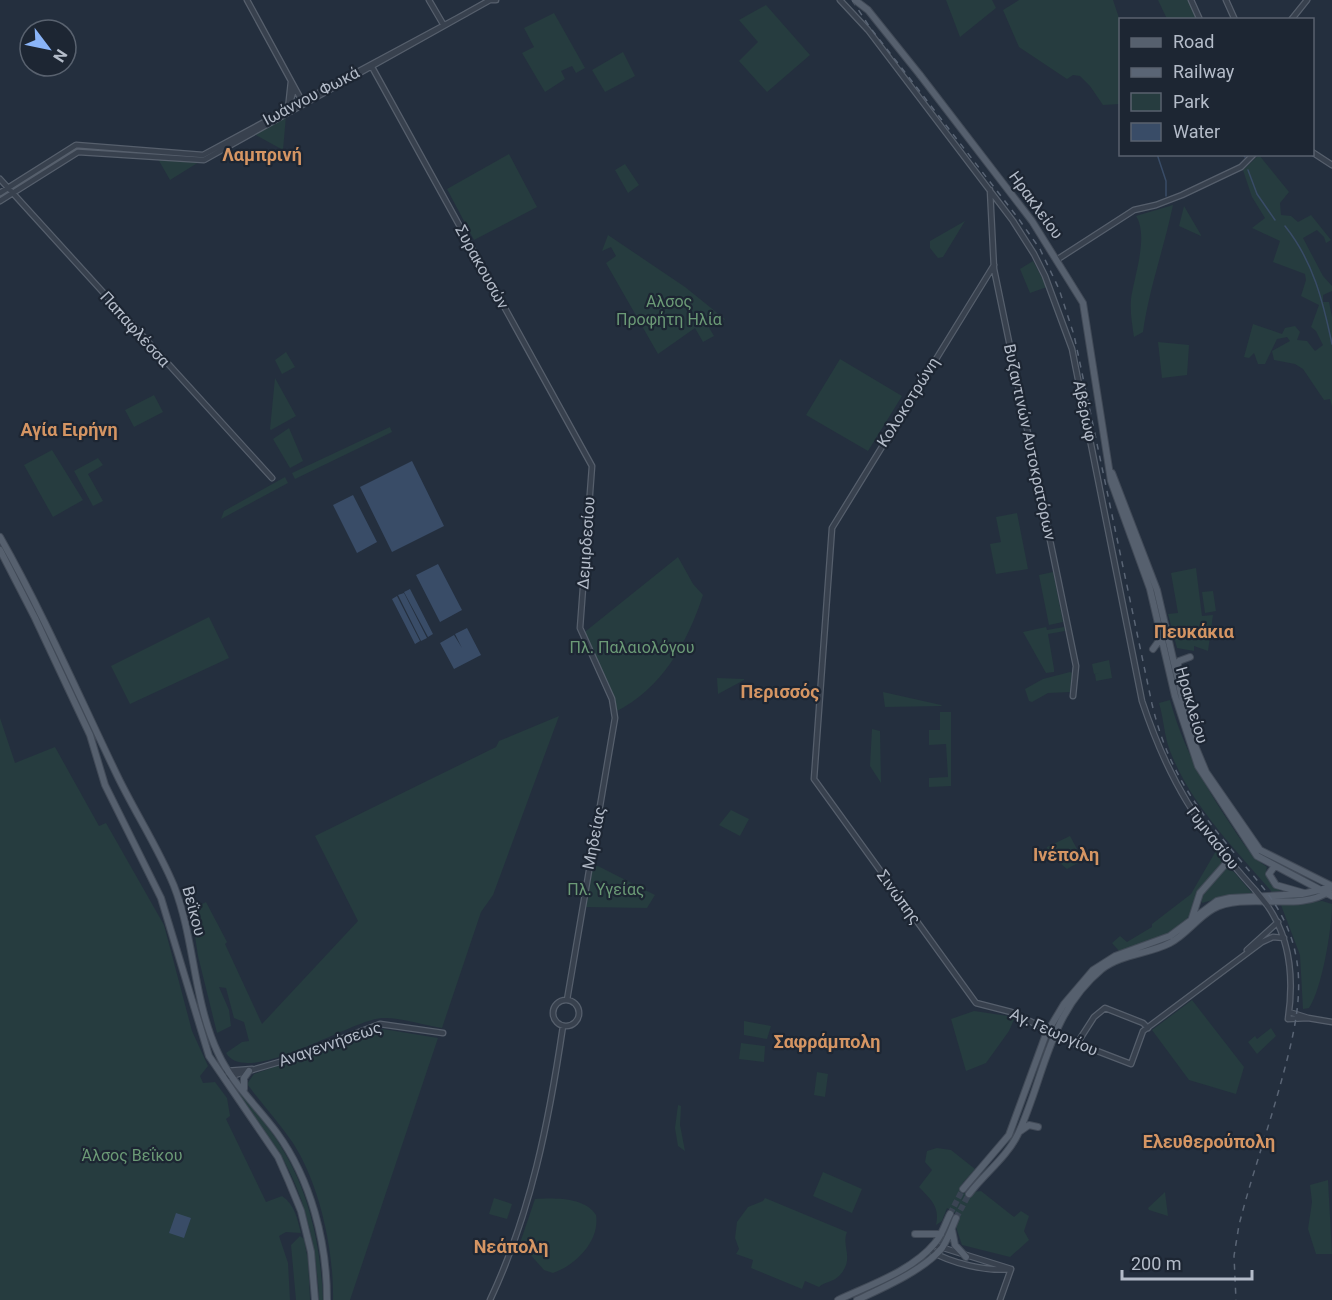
<svg xmlns="http://www.w3.org/2000/svg" width="1332" height="1300" viewBox="0 0 1332 1300" font-family="Roboto,sans-serif">
	<style>
		.green { fill: #263c3f }
		.water { fill: #394c67 }
		.lines { fill: none; stroke-linecap: round; stroke-linejoin: round }
		.stream { stroke: #394c67; stroke-width: 1.5 }
		.major-tunnel { stroke: #3a4453; stroke-width: 6; stroke-dasharray: 6 3; stroke-linecap: butt }
		.minor-casing { stroke: #565f6c; stroke-width: 7 }
		.major-casing { stroke: #414a57; stroke-width: 8 }
		.minor { stroke: #38414e; stroke-width: 4.5 }
		.major { stroke: #56606e; stroke-width: 6 }
		.rail { stroke: #5a6575; stroke-width: 1.5; stroke-dasharray: 6 6; stroke-linecap: butt }
		.minor-bridge-casing { stroke: #565f6c; stroke-width: 7; stroke-linecap: butt }
		.major-bridge-casing { stroke: #414a57; stroke-width: 8; stroke-linecap: butt }
		.minor-bridge { stroke: #38414e; stroke-width: 4.5 }
		.major-bridge { stroke: #56606e; stroke-width: 6 }
		.labels { text-anchor: middle; dominant-baseline: central; stroke-width: 4.5; stroke-linejoin: round; paint-order: stroke }
		.street-label { font-size: 16px; fill: #b4bcc9; stroke: #1d2633 }
		.park-label { font-size: 16px; fill: #6b9a76; stroke: #1d2633 }
		.neighbourhood-label { font-size: 18px; font-weight: bold; fill: #d59563; stroke: #1d2633 }
	</style>
	<rect width="100%" height="100%" fill="#242f3e"/>
	<path class="green" d="M946 0H992L996 8 960 37Z
		M1019 0H1113L1120 21V104L1103 105 1090 86 1080 76 1073 75 1067 79 1019 47 1003 10Z
		M1158 0H1189L1198 19H1167Z
		M766 5 810 55 767 92 739 61 758 42 739 20Z
		M554 13 585 68 576 73 572 66 561 71 565 79 545 92 522 53 534 47 524 28Z
		M623 52 635 76 605 92 592 70Z
		M286 116 283 150 254 134Z
		M509 154 537 207 474 240 447 189Z
		M1259 155 1289 192 1280 203 1281 215 1291 216 1298 222 1311 215 1331 240 1326 243 1324 237 1317 230 1303 238 1323 276 1332 286V291L1323 295V302H1329L1332 317V407L1330 399 1324 400 1303 369 1295 364 1274 360 1272 351 1290 341 1287 337 1277 339 1265 364H1258L1254 353 1249 358 1244 357 1253 324 1282 334 1285 328 1295 326 1300 332 1297 340 1307 341 1315 351 1323 345 1316 331 1311 327 1319 305 1301 296 1306 280 1305 274 1273 262 1280 241 1252 228 1265 218 1252 197 1243 170Z
		M158 159 199 162 170 180Z
		M625 164 639 185 628 193 615 170Z
		M1173 205C1164 248 1149 289 1143 332L1134 337C1132 324 1130 312 1131 299 1134 277 1149 236 1136 216Z
		M1184 206 1201 235V236L1179 226Z
		M965 221 943 257 938 258 930 248V241Z
		M608 235 685 287 726 320 719 318 705 321 714 336 703 342 695 328 658 354 606 263 616 256 611 247 602 251Z
		M1033 261 1047 287 1030 293 1020 269Z
		M1158 342 1189 345 1187 375 1162 378Z
		M286 352 295 367 282 374 275 360Z
		M840 359 902 396 868 451 806 415Z
		M275 378 296 416 271 430 270 429Z
		M154 395 163 412 134 427 125 410Z
		M390 427 392 432 295 479 292 473Z
		M289 428 303 461 290 468 273 439Z
		M52 450 83 500 53 517 24 465Z
		M98 458 103 465 88 474 103 501 93 506 74 471Z
		M285 477 288 483 221 519 224 511Z
		M1017 513 1028 569 996 574 990 544 1001 542 996 517Z
		M678 557 693 584 703 595C688 642 661 690 615 712L581 635Z
		M1196 568 1202 616 1213 615 1208 651 1194 646V651L1177 648 1168 614 1178 613 1171 573Z
		M1053 572 1063 622 1049 625 1039 575Z
		M1213 591 1216 611 1205 613 1202 592Z
		M209 617 229 658 130 704 111 666Z
		M1046 627 1047 630 1064 627 1065 631 1048 634 1054 669V672L1046 673 1023 632Z
		M1109 660 1112 678 1096 681 1095 674 1099 673 1094 674 1092 664Z
		M1070 672 1072 673 1070 692 1048 693 1032 702 1029 701 1025 689 1043 679Z
		M717 678 744 679V680L718 694Z
		M883 692 941 705 942 706 885 707Z
		M1170 700C1182 745 1204 785 1231 825 1241 840 1251 857 1267 867 1263 878 1271 885 1281 891L1272 892C1234 848 1191 805 1170 751 1164 735 1164 720 1159 703Z
		M940 712H951V786L929 787V778L948 777 946 744 929 745V730H940Z
		M559 716 493 895 481 912 442 1028C423 1025 400 1017 382 1018 350 1020 247 1088 226 1053L242 1042 249 1041 244 1022 234 1018 226 988 219 987 229 1010 231 1026 217 1033 198 956 191 910 206 902 227 942 225 944 262 1024 358 921 315 836 496 747 499 741Z
		M0 718 15 763 55 747 99 826 106 823 164 925 192 1031 208 1066 200 1076 203 1083 215 1082 227 1098 230 1116 226 1119 266 1202 282 1196C295 1205 297 1218 301 1233L286 1232 279 1236 288 1263 290 1300H0Z
		M872 729 880 731 881 783 870 766Z
		M731 810 749 819 740 836 719 825Z
		M1070 836 1083 860 1067 869 1046 851 1047 847Z
		M1217 849 1222 863 1197 892 1191 914 1180 927 1156 939 1119 951 1112 943 1120 936 1127 942 1152 927V924L1191 894Z
		M598 866 655 895 647 908 585 907 593 867Z
		M1227 868 1234 872 1252 893 1230 895 1202 903V895Z
		M1322 901 1332 904C1332 928 1322 989 1309 1008L1303 1009 1300 955 1281 905Z
		M1192 1000 1244 1067 1236 1094 1189 1080 1152 1030Z
		M974 1011 1015 1017 1009 1031 986 1063 966 1071 951 1019Z
		M744 1021 771 1026 767 1039 744 1035Z
		M1271 1028 1276 1036 1257 1054 1248 1042 1255 1036 1257 1039Z
		M383 1029 438 1038 350 1300H333C334 1251 320 1185 293 1143 279 1123 262 1104 247 1084L254 1074Z
		M741 1043 765 1046 764 1062 739 1059Z
		M817 1072 828 1074 825 1097 814 1095Z
		M231 1080C248 1103 269 1125 283 1150 310 1194 321 1249 323 1300H319C317 1251 307 1202 283 1159 274 1141 232 1093 231 1080Z
		M678 1105 681 1106 680 1125 685 1151 678 1146 675 1128Z
		M937 1148 951 1150 975 1169 962 1184 964 1193 981 1191 1014 1217 1021 1211 1029 1216 1024 1231 1029 1240 1010 1257 962 1245 956 1227 960 1216 947 1208 942 1221 936 1225C940 1206 931 1200 919 1187L932 1170 925 1162 927 1151Z
		M823 1172 862 1189 852 1213 813 1196Z
		M1328 1180 1332 1254H1316L1308 1229 1312 1202 1310 1185Z
		M1165 1192 1168 1216 1149 1210 1148 1208Z
		M494 1198 512 1204 507 1219 489 1214Z
		M765 1198 847 1232C841 1247 855 1258 840 1275 834 1282 824 1282 819 1287L805 1281 802 1289 751 1268 753 1260 736 1254 739 1249 735 1238 737 1222 748 1207 763 1201Z
		M535 1199C554 1198 585 1197 596 1215 600 1241 576 1265 553 1273L544 1270 520 1243Z
		M300 1236 304 1239 308 1260 310 1300H296L291 1245Z"/>
	<path class="water" d="M412 461 444 526 392 552 360 487Z
		M353 495 377 542 357 553 333 505Z
		M438 564 462 610 440 622 416 575Z
		M410 589 433 634 428 637 404 592Z
		M404 593 427 638 421 641 398 595Z
		M397 596 420 641 415 644 392 599Z
		M467 628 481 655 454 669 440 643 454 635 462 648 455 634Z
		M176 1213 191 1218 184 1238 169 1233Z"/>
	<g class="lines">
		<path class="stream" d="M1157 154 1166 181V196
			M1243 154 1245 157
			M1248 170 1257 194 1275 220
			M1285 226C1313 261 1323 301 1332 344"/>
		<path class="major-tunnel" d="M950 1214 963 1189
			M956 1218 969 1194"/>
		<defs>
			<path id="minor" d="M247 0 302 101
				M429 0 443 24
				M840 0 868 30 1013 221 1034 254 1045 276 1072 349 1142 701C1169 782 1198 827 1255 890
				M1191 0 1200 20
				M1226 0 1235 20
				M1291 20 1307 0
				M372 67 592 466 580 628 612 699 615 718 567 1000
				M289 106 294 89
				M288 109 291 81
				M1312 152 1332 165
				M0 179 272 478
				M990 190 994 269 1076 666 1073 696
				M0 193 76 145 203 155 467 13
				M0 201 78 152 204 160 490 0H496
				M1058 259 1134 210 1156 205 1182 195 1241 167 1254 154
				M994 265 832 528 814 779 976 1003 1011 1012 1044 1028
				M1267 905C1291 939 1294 979 1288 1019L1308 1018 1332 1022
				M1247 950 1278 922
				M553 1013a13 13 0 1 1 26 0a13 13 0 1 1-26 0Z
				M1289 1012 1308 1018
				M1058 1036 1131 1064 1143 1031 1262 942 1273 937 1284 938
				M1076 1045 1094 1017 1105 1008 1143 1023 1148 1028
				M226 1071 252 1069
				M228 1077 283 1061 380 1024 443 1033
				M934 1245 1011 1269
				M929 1250C950 1263 987 1272 1011 1269
				M490 1300C531 1213 549 1121 563 1026
				M1000 1300 1011 1269"/>
			<path id="major" d="M920 75 1032 221 1083 303 1111 481 1150 589 1175 696 1198 766 1257 856 1332 896
				M1112 473 1157 590 1191 736 1206 772 1260 850 1332 886
				M0 537C43 613 78 694 116 773 134 811 158 847 174 886 195 940 193 1000 218 1053 231 1082 258 1107 277 1133 311 1180 327 1242 327 1300
				M0 550 35 618 90 735 105 785 161 898 209 1056 278 1157 289 1182 301 1211 311 1252 315 1300
				M1153 649 1161 638
				M1176 671 1179 661 1190 657
				M1274 867 1269 874 1276 885 1304 893
				M1192 918 1200 893 1229 860
				M244 1089V1078L249 1071
				M1019 1132 1029 1125 1038 1127
				M963 1189 1009 1135 1046 1034 1064 1004 1093 970 1115 956 1170 936 1217 901 1230 898 1302 894 1332 887
				M969 1194C984 1174 1007 1157 1018 1134 1045 1076 1048 1014 1102 969 1121 954 1149 954 1170 943 1186 935 1197 918 1213 909 1245 891 1301 913 1329 891
				M952 1230 955 1245 966 1257
				M915 1234H941
				M838 1300C870 1285 912 1271 935 1243 942 1235 945 1224 950 1214
				M857 1300C883 1288 924 1270 942 1248 948 1239 952 1228 956 1218"/>
		</defs>
		<use href="#minor" class="minor-casing"/>
		<use href="#major" class="major-casing"/>
		<use href="#minor" class="minor"/>
		<use href="#major" class="major"/>
		<path class="rail" d="M852 0 869 26 1018 218 1040 249 1059 289 1074 335 1152 704C1171 785 1210 823 1261 885 1315 951 1301 1010 1280 1086 1267 1133 1251 1178 1239 1225L1234 1256 1236 1300"/>
		<defs>
			<path id="minor-bridge" d="M1255 890 1267 905
				M1044 1028 1058 1036"/>
			<path id="major-bridge" d="M855 0 868 10 920 75"/>
		</defs>
		<use href="#minor-bridge" class="minor-bridge-casing"/>
		<use href="#major-bridge" class="major-bridge-casing"/>
		<use href="#minor-bridge" class="minor-bridge"/>
		<use href="#major-bridge" class="major-bridge"/>
	</g>
	<g class="labels">
		<g class="street-label">
			<text transform="translate(311 96) rotate(-28)">Ιωάννου Φωκά</text>
			<text transform="translate(1036 205) rotate(54)">Ηρακλείου</text>
			<text transform="translate(482 267) rotate(61)">Συρακουσών</text>
			<text transform="translate(135 329) rotate(48)">Παπαφλέσσα</text>
			<text transform="translate(908 402) rotate(-58)">Κολοκοτρώνη</text>
			<text transform="translate(1085 411) rotate(78)">Αβέρωφ</text>
			<text transform="translate(1030 442) rotate(78)">Βυζαντινών Αυτοκρατόρων</text>
			<text transform="translate(586 543) rotate(-86)">Δεμιρδεσίου</text>
			<text transform="translate(1192 705) rotate(74)">Ηρακλείου</text>
			<text transform="translate(594 838) rotate(-79)">Μηδείας</text>
			<text transform="translate(1213 838) rotate(52)">Γυμνασίου</text>
			<text transform="translate(899 897) rotate(54)">Σινώπης</text>
			<text transform="translate(194 911) rotate(75)">Βεΐκου</text>
			<text transform="translate(1054 1032) rotate(24)">Αγ. Γεωργίου</text>
			<text transform="translate(330 1044) rotate(-19)">Αναγεννήσεως</text>
		</g>
		<g class="park-label">
			<text x="669" y="301">Αλσος<tspan x="669" dy="18">Προφήτη Ηλία</tspan></text>
			<text x="632" y="647">Πλ. Παλαιολόγου</text>
			<text x="606" y="889">Πλ. Υγείας</text>
			<text x="132" y="1155">Άλσος Βεΐκου</text>
		</g>
		<g class="neighbourhood-label">
			<text x="262" y="154">Λαμπρινή</text>
			<text x="69" y="429">Αγία Ειρήνη</text>
			<text x="1194" y="631">Πευκάκια</text>
			<text x="780" y="691">Περισσός</text>
			<text x="1066" y="854">Ινέπολη</text>
			<text x="827" y="1041">Σαφράμπολη</text>
			<text x="1209" y="1141">Ελευθερούπολη</text>
			<text x="511" y="1246">Νεάπολη</text>
		</g>
	</g>
	<rect x="1119" y="18" width="195" height="138" fill="#1d2633" stroke="#59626f" stroke-width="1.5"/>
	<rect x="1131" y="38" width="30" height="9" fill="#56606e" stroke="#59626f" stroke-width="1.5"/>
	<text x="1173" y="48" font-size="18" fill="#b4bcc9">Road</text>
	<rect x="1131" y="68" width="30" height="9" fill="#5a6575" stroke="#59626f" stroke-width="1.5"/>
	<text x="1173" y="78" font-size="18" fill="#b4bcc9">Railway</text>
	<rect x="1131" y="93" width="30" height="18" fill="#263c3f" stroke="#59626f" stroke-width="1.5"/>
	<text x="1173" y="108" font-size="18" fill="#b4bcc9">Park</text>
	<rect x="1131" y="123" width="30" height="18" fill="#394c67" stroke="#59626f" stroke-width="1.5"/>
	<text x="1173" y="138" font-size="18" fill="#b4bcc9">Water</text>
	<g transform="translate(48 48) rotate(122)"><circle r="28" fill="#1d2633" stroke="#59626f" stroke-width="1.5"/>
	<path d="M0-4.5L10 22L0 15L-10 22Z" fill="#8ab4f8"/>
	<text y="-9" font-size="16" font-weight="bold" text-anchor="middle" fill="#b4bcc9">N</text>
	</g>
	<path d="M1122 1270v9h130v-9" fill="none" stroke="#b4bcc9" stroke-width="3"/>
	<text x="1131" y="1270" font-size="18" fill="#b4bcc9" stroke="#1d2633" stroke-width="4.5" paint-order="stroke">200 m</text>
</svg>
